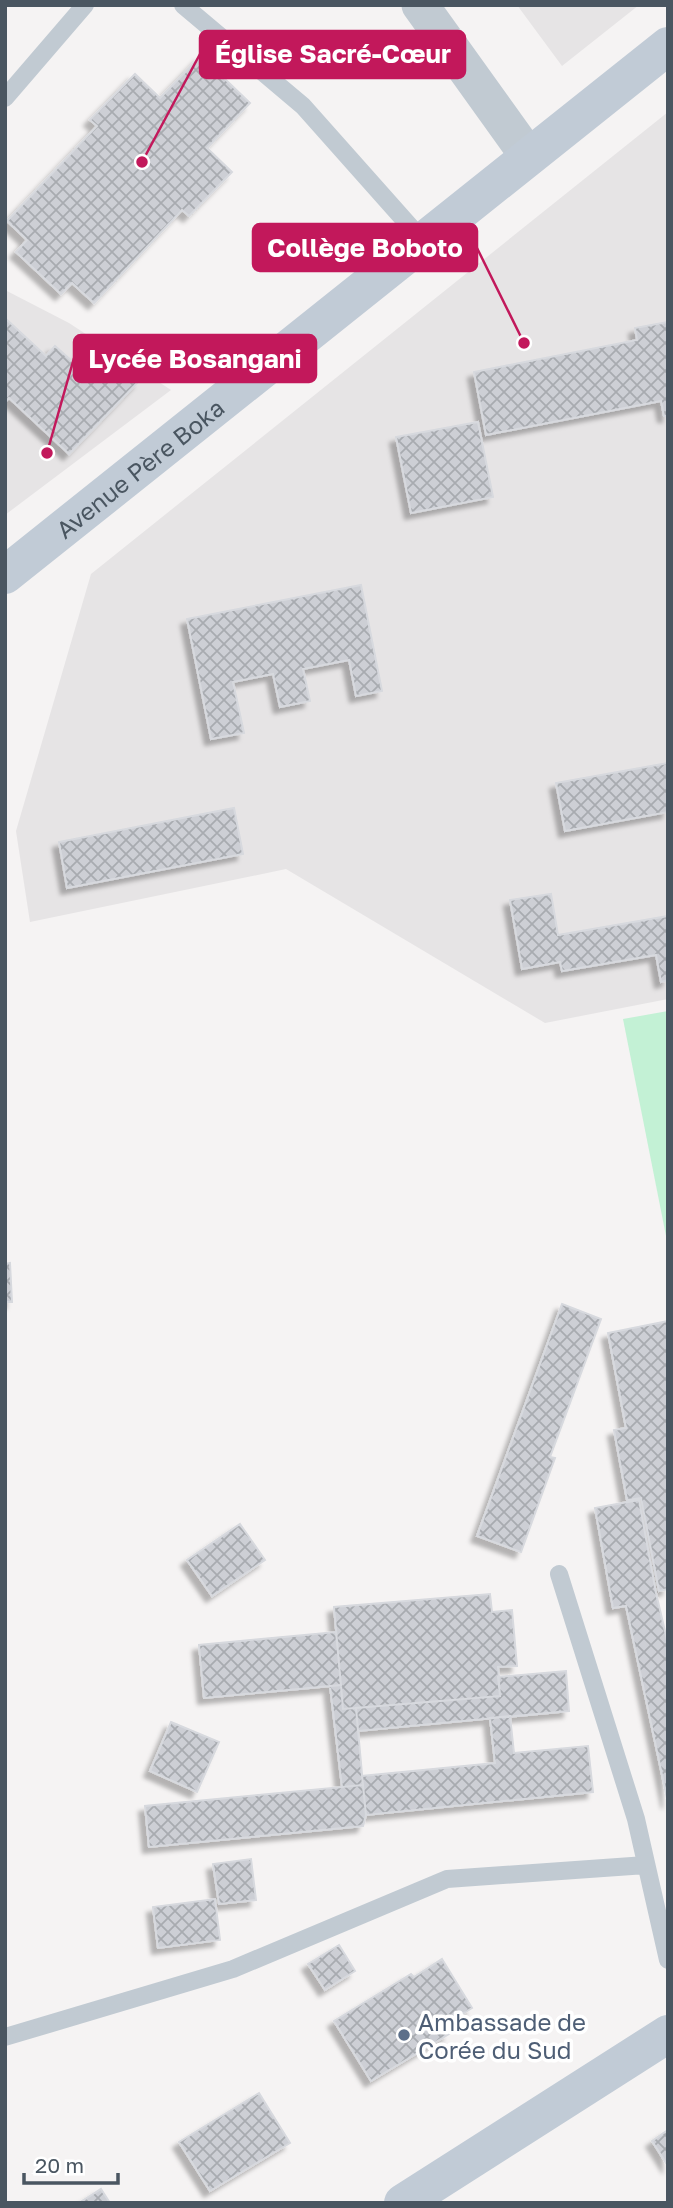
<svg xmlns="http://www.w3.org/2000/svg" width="673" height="2208" viewBox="0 0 673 2208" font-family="'Golos Text',sans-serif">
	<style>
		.education { fill: #e6e4e5 }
		.garden { fill: #c3f1d5 }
		.building { fill: url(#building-cross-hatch); stroke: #d7d9de; stroke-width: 2; filter: url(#shadow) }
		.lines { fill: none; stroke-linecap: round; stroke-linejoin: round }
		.lane { stroke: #c1cad2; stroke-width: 18 }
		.street { stroke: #c1cad2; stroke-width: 37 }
		.secondary { stroke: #c1cbd6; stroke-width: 38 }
		.service-dot { fill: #5c6f8a; stroke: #fff; stroke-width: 2.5 }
		.labels { text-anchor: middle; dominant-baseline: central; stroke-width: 7; stroke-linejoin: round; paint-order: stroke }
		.street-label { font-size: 24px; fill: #4a5661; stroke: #fff }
		.service-label { font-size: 24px; fill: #4e5e75; stroke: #fff; text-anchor: start }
		.leader { fill: none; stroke: #c2185b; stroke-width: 2.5 }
		.callout-dot { fill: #c2185b; stroke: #fff; stroke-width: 2.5 }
		.callout { fill: #c2185b; stroke: #c2185b; stroke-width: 2.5 }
		.callout-label { font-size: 26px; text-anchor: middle; font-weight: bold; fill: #fff }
	</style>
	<defs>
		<pattern id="building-cross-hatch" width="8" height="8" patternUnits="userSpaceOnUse" patternTransform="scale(1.75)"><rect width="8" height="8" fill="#cdcfd5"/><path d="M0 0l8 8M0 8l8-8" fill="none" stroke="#a8abb0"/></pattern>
		<filter id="shadow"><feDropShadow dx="-6" dy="6" stdDeviation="2" flood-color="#0004"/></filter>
	</defs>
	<rect width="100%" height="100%" fill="#f5f3f3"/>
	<path class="education" d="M517 5H639L562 66Z
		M668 112V999L545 1023 286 869 30 922 16 831 91 574Z
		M5 290 69 323 171 390 5 515Z"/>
	<path class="garden" d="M668 1011V1246L623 1019Z"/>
	<path class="building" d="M201 56 250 103 207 148 232 172 189 216 182 210 94 303 72 283 61 294 16 252 27 240 7 221 97 126 90 120 135 74 160 98Z
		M5 318 46 356 55 346 73 362 95 339 139 381 69 454 9 398 5 402Z
		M668 322V416H664L661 401 486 435 474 372 637 340 635 328Z
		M478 422 493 497 411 513 396 437Z
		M361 585 382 691 356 696 349 660 303 669 310 701 280 707 273 674 233 682 244 733 211 739 187 619Z
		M668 763V812L565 831 556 783Z
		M234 808 243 854 67 888 59 842Z
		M551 894 558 935 668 916V980L661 982 656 955 562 971 560 962 522 969 510 900Z
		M10 1263 12 1302H5V1264Z
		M562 1304 601 1319 550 1457 555 1458 521 1552 477 1536Z
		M668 1321V1589L659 1591 641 1498 627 1500 614 1430 626 1428 608 1333Z
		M639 1500 656 1593 668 1644V1803L626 1606 613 1608 595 1508Z
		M240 1524 265 1560 212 1596 187 1560Z
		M490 1594 492 1612 512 1610 517 1666 498 1667 500 1696 343 1709 334 1607Z
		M336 1632 341 1685 204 1698 199 1645Z
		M566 1671 569 1711 358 1731 356 1708 500 1696 498 1677Z
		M341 1685 343 1709 356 1708 363 1785 342 1787 330 1686Z
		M510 1716 514 1753 588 1746 593 1792 366 1815 362 1776 495 1763 490 1718Z
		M171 1722 219 1742 197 1792 150 1771Z
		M363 1785 366 1815 363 1826 149 1847 145 1806Z
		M251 1859 256 1900 219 1904 213 1864Z
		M215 1899 220 1940 158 1948 153 1907Z
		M339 1945 355 1971 325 1990 308 1964Z
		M442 1959 472 2008 443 2026 449 2034 371 2081 334 2021 411 1974 414 1977Z
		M259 2093 290 2143 210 2191 179 2142Z
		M668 2130V2166L652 2141Z
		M101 2189 110 2203H79Z"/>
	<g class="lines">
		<path class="lane" d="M183 5 303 106 423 241
			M5 98 85 5
			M559 1574 636 1819 668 1960
			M5 2037 233 1969 447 1879 646 1865"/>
		<path class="street" d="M420 5 529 157"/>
		<g class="secondary">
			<path id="s1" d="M5 575 668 46"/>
			<path d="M403 2203 668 2034"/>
		</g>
	</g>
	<circle class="service-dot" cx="404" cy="2035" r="7"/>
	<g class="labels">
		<g class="street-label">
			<text stroke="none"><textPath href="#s1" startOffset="172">Avenue Père Boka</textPath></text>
		</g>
		<g class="service-label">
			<text x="418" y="2021">Ambassade de<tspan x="418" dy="28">Corée du Sud</tspan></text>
		</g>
	</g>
	<path class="leader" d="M142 162L200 54M524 343L477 248M47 453L74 358"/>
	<g class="callout-dot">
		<circle cx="142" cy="162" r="7"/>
		<circle cx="524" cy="343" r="7"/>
		<circle cx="47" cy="453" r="7"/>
	</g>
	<g class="callout">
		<rect x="200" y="31" width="265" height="47" rx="7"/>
		<rect x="253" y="224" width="224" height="47" rx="7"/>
		<rect x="74" y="335" width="242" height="47" rx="7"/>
	</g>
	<g class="callout-label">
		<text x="333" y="63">Église Sacré-Cœur</text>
		<text x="365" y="257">Collège Boboto</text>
		<text x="195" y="368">Lycée Bosangani</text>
	</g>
	<rect width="673" height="2208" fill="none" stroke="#4a5661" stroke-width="14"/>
	<path d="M24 2173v10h94v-10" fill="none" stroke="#4a5661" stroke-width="3.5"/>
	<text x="35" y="2173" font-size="21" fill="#4a5661" stroke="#ffffff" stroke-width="5" paint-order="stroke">20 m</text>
</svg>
